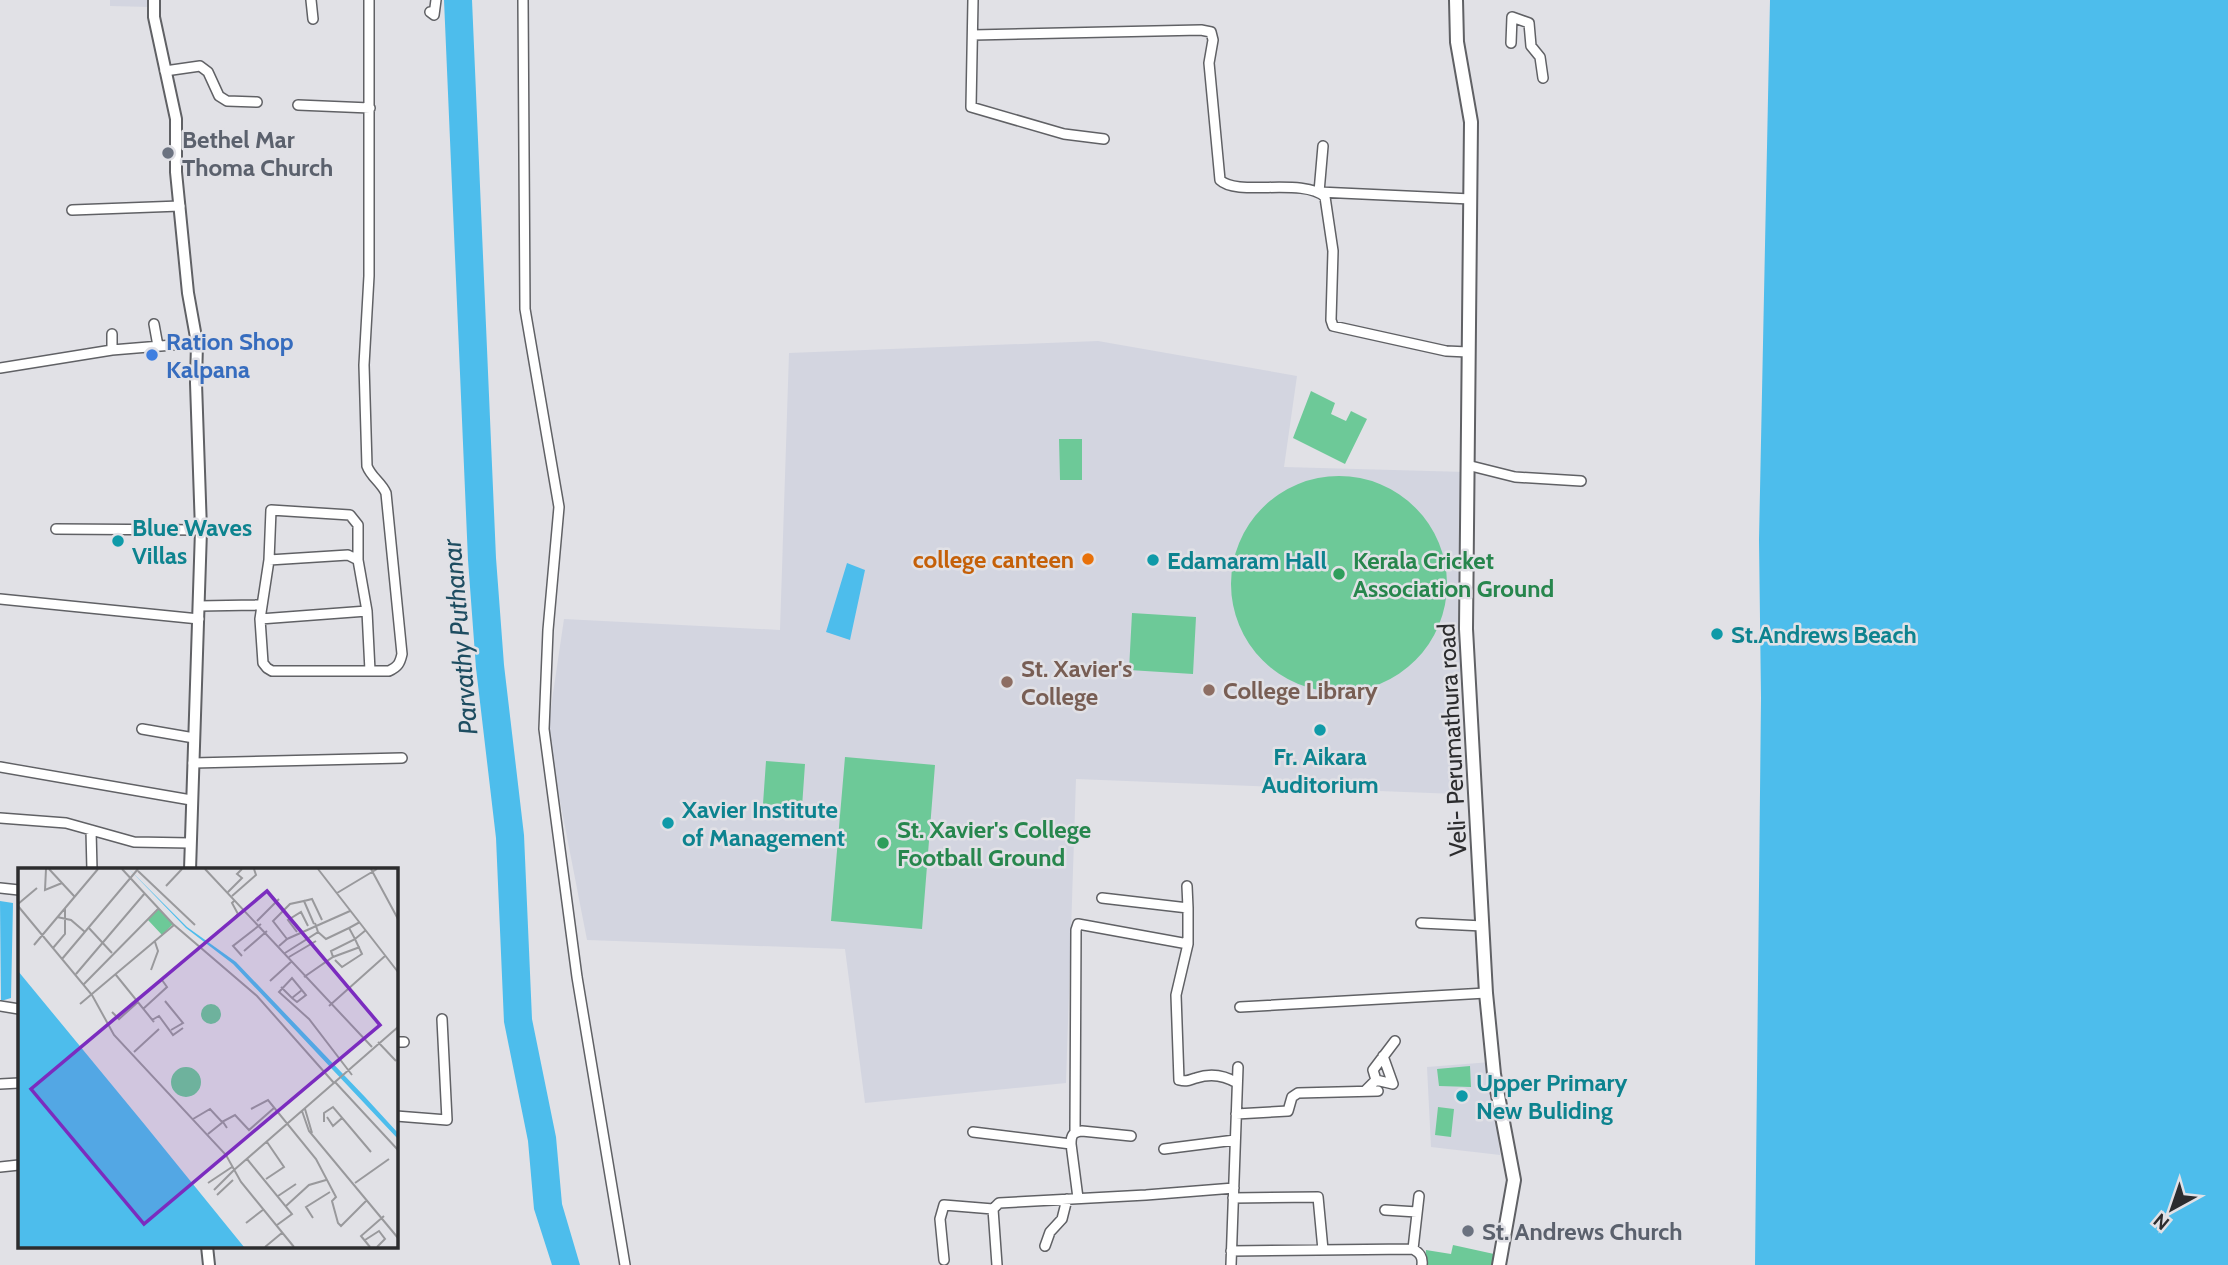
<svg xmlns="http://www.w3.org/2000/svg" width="2228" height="1265" viewBox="0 0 2228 1265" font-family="Cabin,sans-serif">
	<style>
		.built { fill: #d3d5e0 }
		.green { fill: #6dc998 }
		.water { fill: #4dbdec }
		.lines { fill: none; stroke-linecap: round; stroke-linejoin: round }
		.minor-casing { stroke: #606165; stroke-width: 12 }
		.tertiary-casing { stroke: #606165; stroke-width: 14 }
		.secondary-casing { stroke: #606165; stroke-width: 16 }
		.minor { stroke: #fff; stroke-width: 9 }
		.tertiary { stroke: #fff; stroke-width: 10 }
		.secondary { stroke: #fff; stroke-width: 12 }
		.worship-dot { fill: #6b7280; stroke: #e1e1e6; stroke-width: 2.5 }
		.shop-dot { fill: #3f7fe0; stroke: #e1e1e6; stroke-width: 2.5 }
		.culture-dot { fill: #0f9aa8; stroke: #e1e1e6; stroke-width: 2.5 }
		.food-dot { fill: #e8710a; stroke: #e1e1e6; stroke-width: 2.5 }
		.leisure-dot { fill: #2e9e5b; stroke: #e1e1e6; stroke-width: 2.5 }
		.education-dot { fill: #8d6e63; stroke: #e1e1e6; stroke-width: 2.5 }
		.labels { text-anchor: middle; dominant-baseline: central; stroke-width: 5; stroke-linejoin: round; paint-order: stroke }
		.worship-label { font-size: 24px; font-weight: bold; fill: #5b616d; stroke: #e1e1e6; text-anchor: start }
		.shop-label { font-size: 24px; font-weight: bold; fill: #366cbe; stroke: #e1e1e6; text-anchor: start }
		.culture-label { font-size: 24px; font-weight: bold; fill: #0d838f; stroke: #e1e1e6; text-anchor: start }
		.food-label { font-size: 24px; font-weight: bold; fill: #c56008; stroke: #e1e1e6; text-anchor: end }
		.leisure-label { font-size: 24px; font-weight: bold; fill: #27864d; stroke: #e1e1e6; text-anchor: start }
		.education-label { font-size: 24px; font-weight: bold; fill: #785e54; stroke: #e1e1e6; text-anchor: start }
		.street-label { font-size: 24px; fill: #2c2c2e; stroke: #e1e1e6 }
		.water-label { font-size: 26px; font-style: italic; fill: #1e4d61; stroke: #e1e1e6 }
		.inset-road { fill: none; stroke: #99999c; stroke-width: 2 }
		.view { fill: #7b2cbf; fill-opacity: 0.15; stroke: #7b2cbf; stroke-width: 3.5 }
		.inset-edge { fill: none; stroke: #2c2c2e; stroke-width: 3.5 }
	</style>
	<rect width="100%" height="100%" fill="#e1e1e6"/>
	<path class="built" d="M110 0H150V7L110 6Z
		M1098 341 1297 376 1284 467 1466 472 1456 794 1076 779 1066 1083 865 1103 845 949 587 940 547 734 564 619 780 630 789 353Z
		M1491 1062 1500 1155 1431 1147 1427 1067Z"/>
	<path class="green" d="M1311 391 1335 403 1331 414 1346 421 1351 411 1367 419 1345 464 1293 438Z
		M1059 439H1082V480H1060Z
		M1231 584a108 108 0 1 1 216 0a108 108 0 1 1-216 0Z
		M1132 613 1196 617 1193 674 1129 670Z
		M845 757 935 765 922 929 831 921Z
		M766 761 805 764 802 807 763 804Z
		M1470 1066 1471 1087 1439 1086 1437 1069Z
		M1438 1107 1454 1109 1451 1137 1435 1135Z
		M1453 1245 1494 1254 1493 1265H1425L1426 1250 1451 1254Z"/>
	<path class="water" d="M444 0H472L496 558 504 665 524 835 532 1019 556 1137 562 1204 580 1265H552L534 1209 528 1141 504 1022 496 838 476 668 468 560Z
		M1770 0H2228V1265H1755L1761 698 1759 540Z
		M847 563 865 570 850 640 826 632Z
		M0 901 13 903 11 998 1 1001Z"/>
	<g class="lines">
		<defs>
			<path id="minor" d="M311 0 313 19
				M523 0 525 309 559 507 548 630 544 729 577 977 625 1265
				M973 0 971 107 1064 134 1104 139
				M430 12 434 15 436 0
				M973 35 1201 30 1211 32 1213 40 1209 63 1220 180C1237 197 1304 177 1325 197L1333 251 1331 320 1333 326 1446 351 1468 352
				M1511 43 1512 17 1529 23 1531 46 1540 57 1543 78
				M165 71 200 66 208 72 219 96 227 101 257 102
				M298 105 370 108
				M1323 146 1319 192 1471 199
				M72 210 180 206
				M154 324 158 346
				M112 350V334
				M0 368 112 350 197 343
				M1467 465 1515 477 1581 481
				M56 529 201 530
				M269 560 348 555 358 560 367 611 370 671
				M358 560V525L350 515 271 510 269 560 260 619 263 663 267 668 272 671H389C398 667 400 663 402 654L386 493C381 482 371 477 367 466L364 365 369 276V0
				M0 599 199 619
				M199 606 261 605
				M260 619 367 611
				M142 729 194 738
				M193 763 402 758
				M0 767 191 800
				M0 818 66 823 134 842 190 843
				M91 830 92 870
				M1187 886 1188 908
				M0 888 19 890
				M1102 898 1188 908V944L1176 995 1179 1080C1187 1082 1189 1080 1196 1078 1211 1073 1224 1075 1237 1083
				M1421 923 1483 926
				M0 1006 19 1009
				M1240 1007 1486 993
				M396 1042H404
				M1376 1080 1393 1084 1383 1056
				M0 1084 19 1083
				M1365 1091 1376 1080 1373 1070 1395 1041
				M1236 1114 1288 1111 1292 1097 1298 1093 1378 1091
				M396 1116 447 1120 442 1019
				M973 1132 1071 1144
				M1075 1132 1076 930 1078 924 1188 944
				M1164 1149 1235 1140
				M0 1167 19 1165
				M1078 1198 1071 1144C1071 1135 1073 1132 1082 1131L1131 1136
				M1233 1198 1318 1197 1323 1250
				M1385 1210 1417 1212
				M1045 1246 1050 1232 1062 1219 1067 1199
				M1413 1249 1419 1196
				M1231 1251 1413 1249C1420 1253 1423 1257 1422 1265
				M944 1260 940 1219 944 1205 993 1209
				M997 1265 993 1209 999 1203 1146 1195 1234 1188
				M1231 1265 1238 1067"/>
			<path id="tertiary" d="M154 0V17L176 119V172L188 293 197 343 196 383 201 530 190 870
				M207 1246 209 1265"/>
			<path id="secondary" d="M1456 0 1457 42 1471 122 1466 629 1486 993 1494 1074 1514 1180 1499 1265"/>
		</defs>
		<use href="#minor" class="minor-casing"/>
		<use href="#tertiary" class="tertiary-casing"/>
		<use href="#secondary" class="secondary-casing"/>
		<use href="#minor" class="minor"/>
		<use href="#tertiary" class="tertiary"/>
		<use href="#secondary" class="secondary"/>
	</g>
	<g class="worship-dot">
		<circle cx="168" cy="153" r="7"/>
		<circle cx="1468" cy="1231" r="7"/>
	</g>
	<circle class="shop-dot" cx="152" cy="355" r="7"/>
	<g class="culture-dot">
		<circle cx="118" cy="541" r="7"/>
		<circle cx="1153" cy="560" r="7"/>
		<circle cx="1717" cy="634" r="7"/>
		<circle cx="1320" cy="730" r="7"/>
		<circle cx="668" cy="823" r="7"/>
		<circle cx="1462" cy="1096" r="7"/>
	</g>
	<circle class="food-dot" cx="1088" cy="559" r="7"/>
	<g class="leisure-dot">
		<circle cx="1339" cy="574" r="7"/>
		<circle cx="883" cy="843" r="7"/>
	</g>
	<g class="education-dot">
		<circle cx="1007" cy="682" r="7"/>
		<circle cx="1209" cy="690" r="7"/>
	</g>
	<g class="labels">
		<g class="worship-label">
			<text x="182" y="139">Bethel Mar<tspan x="182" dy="28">Thoma Church</tspan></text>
			<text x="1482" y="1231">St. Andrews Church</text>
		</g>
		<g class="shop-label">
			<text x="166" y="341">Ration Shop<tspan x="166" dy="28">Kalpana</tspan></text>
		</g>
		<g class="culture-label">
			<text x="132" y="527">Blue Waves<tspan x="132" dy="28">Villas</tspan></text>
			<text x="1167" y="560">Edamaram Hall</text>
			<text x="1731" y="634">St.Andrews Beach</text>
			<text x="1320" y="756" text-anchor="middle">Fr. Aikara<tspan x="1320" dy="28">Auditorium</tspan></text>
			<text x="682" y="809">Xavier Institute<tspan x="682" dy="28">of Management</tspan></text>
			<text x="1476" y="1082">Upper Primary<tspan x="1476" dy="28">New Buliding</tspan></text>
		</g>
		<g class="food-label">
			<text x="1074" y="559">college canteen</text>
		</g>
		<g class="leisure-label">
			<text x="1353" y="560">Kerala Cricket<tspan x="1353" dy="28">Association Ground</tspan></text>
			<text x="897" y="829">St. Xavier's College<tspan x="897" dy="28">Football Ground</tspan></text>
		</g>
		<g class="education-label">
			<text x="1021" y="668">St. Xavier's<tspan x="1021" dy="28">College</tspan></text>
			<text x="1223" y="690">College Library</text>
		</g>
		<g class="street-label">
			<text transform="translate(1452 740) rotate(-93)">Veli- Perumathura road</text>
		</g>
		<g class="water-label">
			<text transform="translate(460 637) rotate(-95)">Parvathy Puthanar</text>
		</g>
	</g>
	<g transform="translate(18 868)">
		<rect width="380" height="380" fill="#e1e1e6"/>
		<path d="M141 41 155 56 144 67 130 52ZM183 146a10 10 0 1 1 20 0a10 10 0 1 1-20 0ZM153 214a15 15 0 1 1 30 0a15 15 0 1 1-30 0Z" fill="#6dc998"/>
		<path d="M111 1 169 59 218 94 347 229 380 265V271L215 96 168 60ZM0 103 127 257 226 379H0Z" fill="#4dbdec"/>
		<path class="inset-road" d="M28 1 27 22 44 15M31 1 56 28M104 1 155 56 239 128 316 215M187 1 354 179M300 1 380 104M353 1 380 51M120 3 177 57M148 18 164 1M210 24 224 10 219 6 224 1M319 25 359 1M214 28 238 7 236 1M286 33 294 31 304 52M0 36 19 20M0 38 74 127 96 167 208 287 223 314 276 379M39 49 53 52 67 64M214 52 220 46 214 35 217 32M239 53 261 31M342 54 331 60 337 71 348 62M70 59 94 85M279 64 270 52 283 44 290 58M300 64 308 71 331 60M269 71 332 43M16 77 80 1M261 78 269 71 255 53 272 36 286 33 296 56M35 80 47 66V40M226 83 249 63M267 85 300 64 297 55M224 88 215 78 243 56M271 89 298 73M315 89 313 83 337 71 344 86 324 99 317 92M44 91 120 1M133 102 140 83 137 74M58 106 127 25M98 107 136 154M286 109 315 89 342 79M252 113 274 93M66 116 141 40M263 119 274 130 284 122M274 130 279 134 288 127 274 110 261 124 291 151 334 207M147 133 165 155 153 162M62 136 156 57M311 138 367 88M125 141 149 119 144 112M94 144 101 151 120 134M134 152 141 148 155 167 165 160M360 174 378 193M116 184 141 161M317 214 380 282M233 241 250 232 298 291 318 329 314 333 320 355 323 358 349 332M287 241 294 265M284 243 291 263 380 370M309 249 315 258 324 250M175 251 192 241 204 254 217 247 231 262 256 240M306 254V245L315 239 353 284M190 266 205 254 209 260M229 291 274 346 259 357M216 302 380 159M248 311 266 299 249 274M190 315 214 299M337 315 371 291M196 322 216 302M199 327 215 312M260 328 278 316M268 338 291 317 308 312M295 350 288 339 312 324M228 355 246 341M347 372 361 363 367 371 359 379M247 379 265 364M352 379 343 368 366 348"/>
		<path class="view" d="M249 23 362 157 126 356 13 221Z"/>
		<rect width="380" height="380" class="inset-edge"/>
	</g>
	<g transform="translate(2172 1209) rotate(220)" stroke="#e1e1e6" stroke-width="5" paint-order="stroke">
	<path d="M0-5L12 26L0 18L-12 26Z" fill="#2c2c2e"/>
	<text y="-10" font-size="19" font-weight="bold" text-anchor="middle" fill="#2c2c2e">N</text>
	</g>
</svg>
